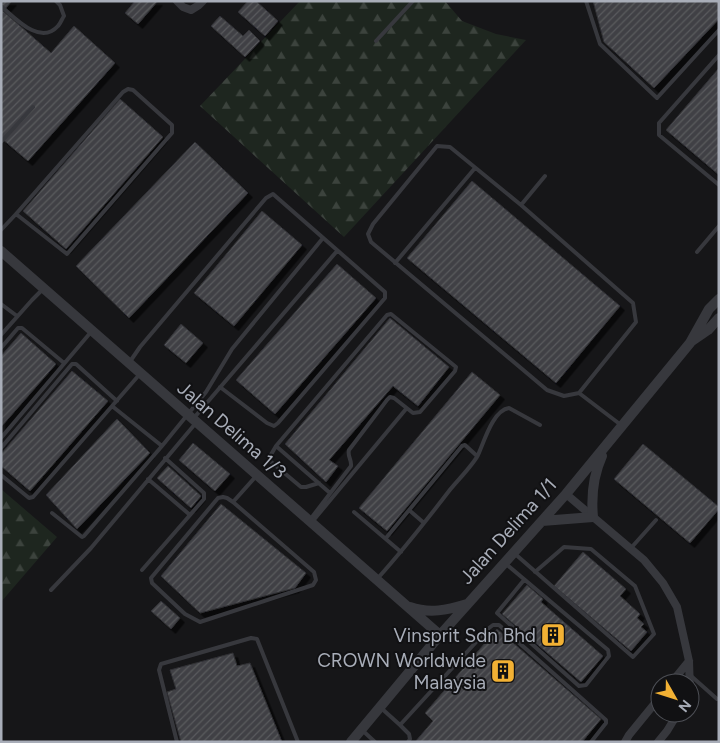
<svg xmlns="http://www.w3.org/2000/svg" width="720" height="743" viewBox="0 0 720 743" font-family="Figtree,sans-serif">
	<style>
		.forest { fill: url(#forest-firs) }
		.building { fill: url(#building-hatch); stroke: #303034; filter: url(#shadow) }
		.lines { fill: none; stroke-linecap: round; stroke-linejoin: round }
		.service { stroke: #37383d; stroke-width: 4 }
		.minor { stroke: #37383d; stroke-width: 8 }
		.tertiary { stroke: #37383d; stroke-width: 10 }
		.labels { text-anchor: middle; dominant-baseline: central; stroke-width: 4; stroke-linejoin: round; paint-order: stroke }
		.street-label { font-size: 19px; fill: #a8adb8; stroke: #111113 }
		.poi-label { font-size: 19px; fill: #a8adb8; stroke: #111113; text-anchor: end }
	</style>
	<defs>
		<pattern id="forest-firs" width="22" height="20" patternUnits="userSpaceOnUse" patternTransform="scale(1.25)"><rect width="22" height="20" fill="#1e261f"/><path d="M5 1l3.5 6h-7zM16 11l3.5 6h-7z" fill="#3c433d"/></pattern>
		<pattern id="building-hatch" width="6" height="6" patternUnits="userSpaceOnUse" patternTransform="scale(1.25)"><rect width="6" height="6" fill="#404145"/><path d="M-1 1l2-2M0 6l6-6M5 7l2-2" fill="none" stroke="#595a5e"/></pattern>
		<filter id="shadow"><feDropShadow dx="4.5" dy="4.5" stdDeviation="0" flood-color="#0009"/></filter>
	</defs>
	<rect width="100%" height="100%" fill="#161618"/>
	<path class="forest" d="M300 1H445L462 21 496 34 526 40 344 237 200 106Z
		M1 489 57 537 1 602Z"/>
	<path class="building" d="M1 1H12L3 11 51 53 74 26 115 63 28 161 1 138Z
		M135 1H158L138 24 125 13Z
		M248 1H256L278 21 265 36 238 12Z
		M593 1H719V19L654 88 604 42Z
		M220 16 243 36 249 30 260 41 245 57 211 26Z
		M719 68V175L666 130Z
		M120 99 163 137 66 249 23 211Z
		M195 142 248 193 129 318 76 266Z
		M472 181 620 306 556 383 407 258Z
		M262 211 302 245 234 326 194 293Z
		M337 264 376 298 275 414 236 380Z
		M390 318 449 367 418 406 393 386 329 460 338 466 326 482 285 444Z
		M181 324 203 343 186 363 164 345Z
		M21 333 56 364 1 427V356Z
		M72 371 108 401 30 491 1 466V454Z
		M472 372 500 395 387 531 359 508Z
		M117 419 150 453 77 529 46 495Z
		M193 443 230 474 215 491 179 460Z
		M643 444 719 507V509L690 543 614 479Z
		M168 466 201 496 191 508 157 478Z
		M221 504 306 573 295 588 200 613 161 576Z
		M583 552 626 589 620 596 640 614 637 618 644 624 641 627 647 632 631 651 554 586Z
		M527 585 543 599 541 602 603 656 581 682 502 614Z
		M161 601 180 618 171 629 151 611Z
		M497 629 601 719 582 742H415L433 721 425 713Z
		M233 653 237 666 250 663 282 742H181L167 692 176 689 170 670Z"/>
	<g class="lines">
		<path class="service" d="M586 1 600 44 657 98 719 30
			M1 6C15 18 40 46 58 26 60 24 62 19 64 16L60 5 56 1
			M376 41 413 1
			M719 55 659 123V135L719 185
			M128 89 133 90 172 125V133L67 254 16 214 123 92Z
			M1 142 33 107
			M521 205 545 176
			M1 230 16 214
			M697 252 719 226
			M395 263 475 168
			M1 304 17 316
			M1 335 32 300 42 290
			M1 348 18 328H22L64 363
			M129 363 140 347 266 198 273 194 385 292V298L278 423 274 426 267 423 220 387
			M579 393 636 322 633 303 521 205 450 147 437 146 373 224 368 234 371 242 547 390 564 396 579 393 621 425
			M112 406 162 446 206 392 232 349 323 238
			M193 419 337 251
			M1 438 91 332
			M276 446 269 458 270 461 301 487H306L319 483
			M1 448 72 364H76L117 401
			M1 475 29 498 33 497 139 375
			M148 479 190 515
			M223 497 227 498 233 502 314 572 316 580 313 585 200 622 185 614 152 583 151 578 218 498Z
			M233 502 257 475
			M409 510 424 523
			M354 512 401 552
			M52 513 82 537 84 536 162 446
			M309 521 351 466C352 460 347 456 349 450L387 400 390 397 394 398 413 413 420 412 455 371 456 367 391 314 387 315 276 446 330 493
			M312 522 406 409
			M386 538 462 446 465 445 477 456
			M631 548 656 520
			M514 553 633 657 654 634 635 586 591 549 564 547 535 572
			M506 564 608 650 609 656 586 685 579 686 497 613 524 580
			M142 570 204 499V493L165 458
			M378 578C403 550 426 521 449 491 457 481 473 465 478 455 484 442 493 410 509 408L540 425
			M51 590 91 548 195 424
			M690 675 717 699
			M380 707 400 725
			M362 730 375 742
			M177 742 159 670 161 664 251 638 257 639 298 742
			M408 742 410 739 409 734 400 725 489 628 493 625H499L606 720V723L591 742"/>
		<path class="minor" d="M177 1 183 7 191 10 199 5 203 1
			M566 494 644 560 663 583 677 607 689 661 690 691
			M671 683 689 661
			M625 742 629 735 660 697
			M658 742 667 731 678 713"/>
		<path class="tertiary" d="M1 251 440 635
			M692 341 708 330 719 318
			M542 521 593 517C591 495 593 476 602 456
			M410 607C430 614 447 610 467 604
			M351 742 440 635 566 494 690 343 709 309 719 299"/>
	</g>
	<defs>
		<symbol id="building-square" viewBox="-11 -11 22 22"><rect x="-9" y="-9" width="18" height="18" rx="4" fill="#f2b134" stroke="#111113"/><path d="M-4-6H4V6H1V3H-1V6H-4ZM-2.5-4.3h1.7v1.8h-1.7ZM.8-4.3h1.7v1.8H.8ZM-2.5-1h1.7V.8h-1.7ZM.8-1h1.7V.8H.8Z" fill="#111"/></symbol>
	</defs>
	<g fill-rule="evenodd">
		<use href="#building-square" x="539" y="621" width="28" height="28"/>
		<use href="#building-square" x="489" y="657" width="28" height="28"/>
	</g>
	<g class="labels">
		<g class="street-label">
			<text transform="translate(232 430) rotate(41)">Jalan Delima 1/3</text>
			<text transform="translate(508 531) rotate(-48)">Jalan Delima 1/1</text>
		</g>
		<g class="poi-label">
			<text x="536" y="635">Vinsprit Sdn Bhd</text>
			<text x="486" y="660">CROWN Worldwide<tspan x="486" dy="22">Malaysia</tspan></text>
		</g>
	</g>
	<rect width="720" height="743" fill="none" stroke="#a8adb8" stroke-width="5"/>
	<g transform="translate(675 698) rotate(129)"><circle r="24" fill="#111113" stroke="#4d4f55"/>
	<path d="M0-4L9 19L0 12L-9 19Z" fill="#f2b134"/>
	<text y="-8" font-size="14" font-weight="bold" text-anchor="middle" fill="#a8adb8">N</text>
	</g>
</svg>
